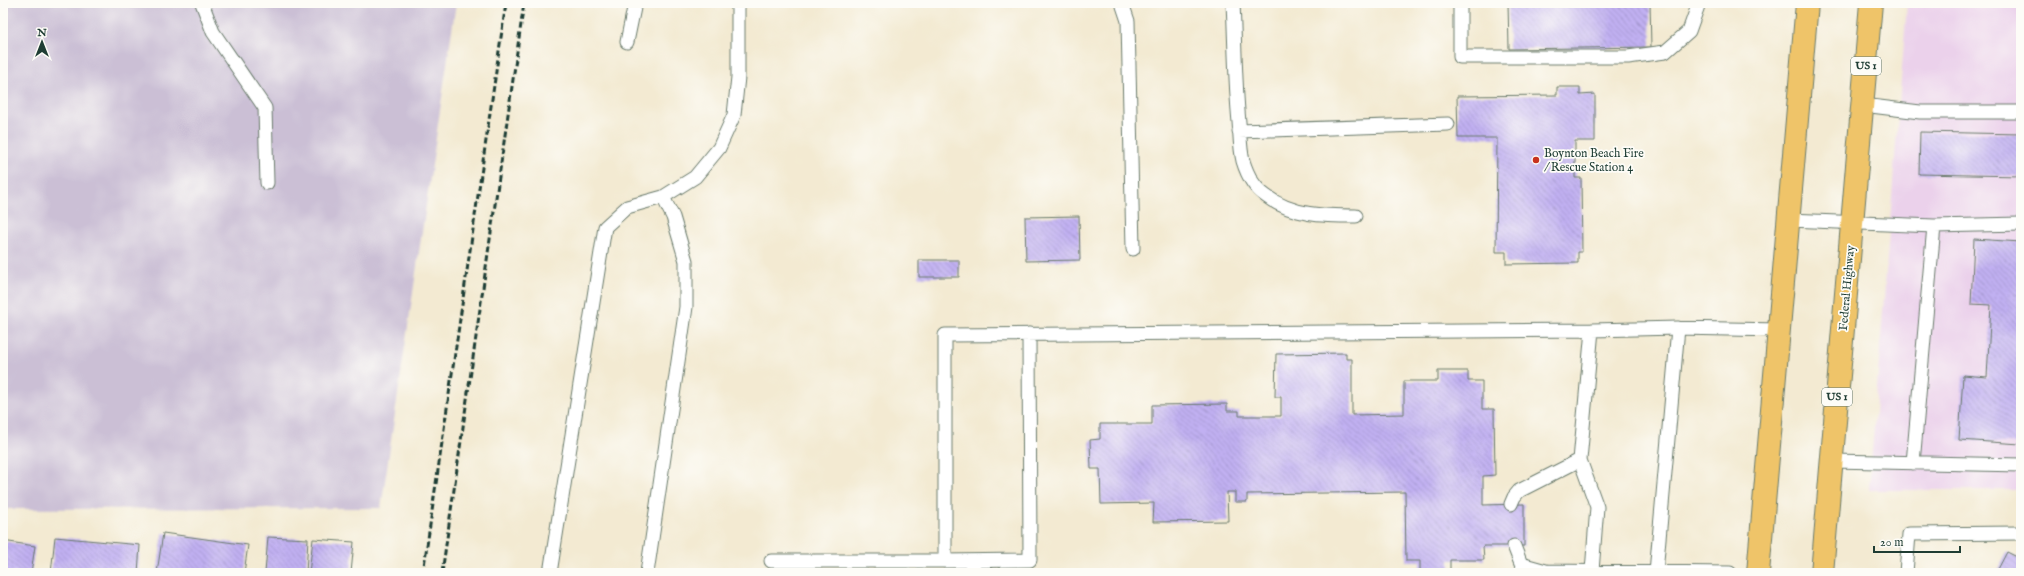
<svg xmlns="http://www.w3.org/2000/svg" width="2024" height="576" viewBox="0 0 2024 576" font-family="'IM FELL English',serif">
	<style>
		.built { fill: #ebd1eb }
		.industrial { fill: #cbbfd5 }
		.building { fill: url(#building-back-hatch) }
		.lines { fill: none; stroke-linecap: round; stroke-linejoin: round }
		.lane-casing { stroke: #697a6b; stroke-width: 15 }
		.primary-casing { stroke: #697a6b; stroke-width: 24 }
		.lane { stroke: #fff; stroke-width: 13 }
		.primary { stroke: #efc469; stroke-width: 22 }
		.rail { stroke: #1f3d34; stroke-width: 3; stroke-dasharray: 6 3; stroke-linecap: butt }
		.poi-dot { fill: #c8321e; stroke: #fdfcf7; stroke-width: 1.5 }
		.labels { text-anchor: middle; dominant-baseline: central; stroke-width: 3.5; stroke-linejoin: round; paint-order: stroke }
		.shield { fill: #fdfcf7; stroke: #62766e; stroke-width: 1 }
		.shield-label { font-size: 11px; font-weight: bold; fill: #1f3d34 }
		.poi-label { font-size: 12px; fill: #1f3d34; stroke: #fdfcf7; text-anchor: start }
		.street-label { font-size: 12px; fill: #1f3d34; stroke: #fdfcf7 }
	</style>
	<defs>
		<pattern id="building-back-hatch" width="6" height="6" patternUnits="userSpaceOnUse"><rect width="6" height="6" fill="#c1b0f2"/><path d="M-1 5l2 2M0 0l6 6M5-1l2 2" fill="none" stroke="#9c90c5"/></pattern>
	</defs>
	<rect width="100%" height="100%" fill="#fdfcf7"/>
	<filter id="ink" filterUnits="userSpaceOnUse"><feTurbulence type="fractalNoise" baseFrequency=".025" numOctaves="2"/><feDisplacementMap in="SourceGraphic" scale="8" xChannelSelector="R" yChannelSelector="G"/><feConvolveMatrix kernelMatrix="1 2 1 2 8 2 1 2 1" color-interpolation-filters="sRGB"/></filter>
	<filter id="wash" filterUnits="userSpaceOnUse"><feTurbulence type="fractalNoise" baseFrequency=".012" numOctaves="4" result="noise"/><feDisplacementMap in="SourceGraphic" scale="16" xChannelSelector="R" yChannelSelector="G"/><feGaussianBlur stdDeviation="0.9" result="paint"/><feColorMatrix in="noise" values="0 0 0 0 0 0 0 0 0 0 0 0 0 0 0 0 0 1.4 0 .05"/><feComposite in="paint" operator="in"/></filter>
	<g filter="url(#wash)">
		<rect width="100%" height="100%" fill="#f3ead2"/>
		<path class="built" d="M1907 3H2021V490H1869Z"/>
		<path class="industrial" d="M3 3H456L381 508 3 509Z"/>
		<g id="blocks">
			<path class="building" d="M1508 3H1650L1651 47 1509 49Z
				M1557 87H1580V95L1595 94V141H1575V178H1581L1582 252H1578V263L1506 264V252H1496L1497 138H1458L1457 96 1557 95Z
				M1920 132 2021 134V176L1919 174Z
				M1079 216 1080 260 1026 261 1025 217Z
				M1974 239 2021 242V444L1959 440 1963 375 1987 377 1991 305 1971 304Z
				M919 260H959V277H919Z
				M1346 353V359H1352V415L1404 414V381H1438V371H1468V381H1482V409H1494L1495 475 1483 476V505L1524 504V546H1483L1484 560H1450V570L1420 571V561H1406L1405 492 1247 494V502H1235V492H1227L1228 521 1153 522 1154 503 1101 504 1100 469H1091L1090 440 1100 439V424H1152V405L1227 404V411H1239V416H1281V397H1275L1276 354Z
				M163 533 248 545 244 573H157Z
				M55 537 140 545 138 573H51Z
				M268 537 308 539 306 573H265Z
				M313 539 354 542 351 573H309Z
				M3 541 35 546 31 573H3Z
				M2007 552 2021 559V573H1996Z"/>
		</g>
	</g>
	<g filter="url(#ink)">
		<use href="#blocks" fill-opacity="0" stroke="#697a6b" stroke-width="1"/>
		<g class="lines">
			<defs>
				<path id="lane" d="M202 3 213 32 265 108 267 183
					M1122 3 1128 21 1133 249
					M1233 3C1235 42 1235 82 1239 122 1240 134 1240 149 1243 161 1247 174 1254 188 1266 196 1292 216 1324 216 1356 216
					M1460 3V57H1628L1665 52 1689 31 1699 3
					M627 42 635 3
					M1863 105 1920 112H2021
					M1239 131 1448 124
					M1789 220 1934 226 2021 224
					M1580 460 1597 507 1592 571
					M1832 461 2021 465
					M1913 463 1934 226
					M1511 504 1514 497 1519 491 1580 460 1592 330 1678 328 1779 330
					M1514 546 1521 564 1546 571 1730 573
					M771 561H945V335L1592 330
					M945 561 1030 560 1029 334
					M1656 572 1678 328
					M550 573 605 227 627 207 663 197 695 177 719 148 734 115 738 77V3
					M647 573 686 307V261L673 217 663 197
					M1906 573 1909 534 2021 533"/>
				<path id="primary" d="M1758 573 1807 3
					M1822 573 1871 3"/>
			</defs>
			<use href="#lane" class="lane-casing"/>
			<use href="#primary" class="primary-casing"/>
			<use href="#lane" class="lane"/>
			<use href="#primary" class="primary"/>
			<path class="rail" d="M423 573 506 3
				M442 573 524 3"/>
		</g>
	</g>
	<circle class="poi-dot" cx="1536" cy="160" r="4"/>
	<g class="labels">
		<g class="shield">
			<rect x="1851" y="57" width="30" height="18" rx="3"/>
			<rect x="1822" y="388" width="30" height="18" rx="3"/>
		</g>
		<g class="shield-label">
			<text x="1866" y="66">US 1</text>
			<text x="1837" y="397">US 1</text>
		</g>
		<g class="poi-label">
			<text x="1544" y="153">Boynton Beach Fire<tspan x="1544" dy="14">/ Rescue Station 4</tspan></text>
		</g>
		<g class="street-label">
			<text transform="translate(1847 288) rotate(-85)">Federal Highway</text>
		</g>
	</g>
	<rect width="2024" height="576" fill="none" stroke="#fdfcf7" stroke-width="16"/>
	<g transform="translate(42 42)" stroke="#fdfcf7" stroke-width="3" paint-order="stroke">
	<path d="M0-3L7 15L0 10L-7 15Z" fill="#1f3d34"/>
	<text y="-6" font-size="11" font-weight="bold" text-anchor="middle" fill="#1f3d34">N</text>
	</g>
	<path d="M1874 546v6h86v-6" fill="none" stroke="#1f3d34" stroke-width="2"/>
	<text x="1880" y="546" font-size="12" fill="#1f3d34" stroke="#fdfcf7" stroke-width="3" paint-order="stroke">20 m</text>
</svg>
